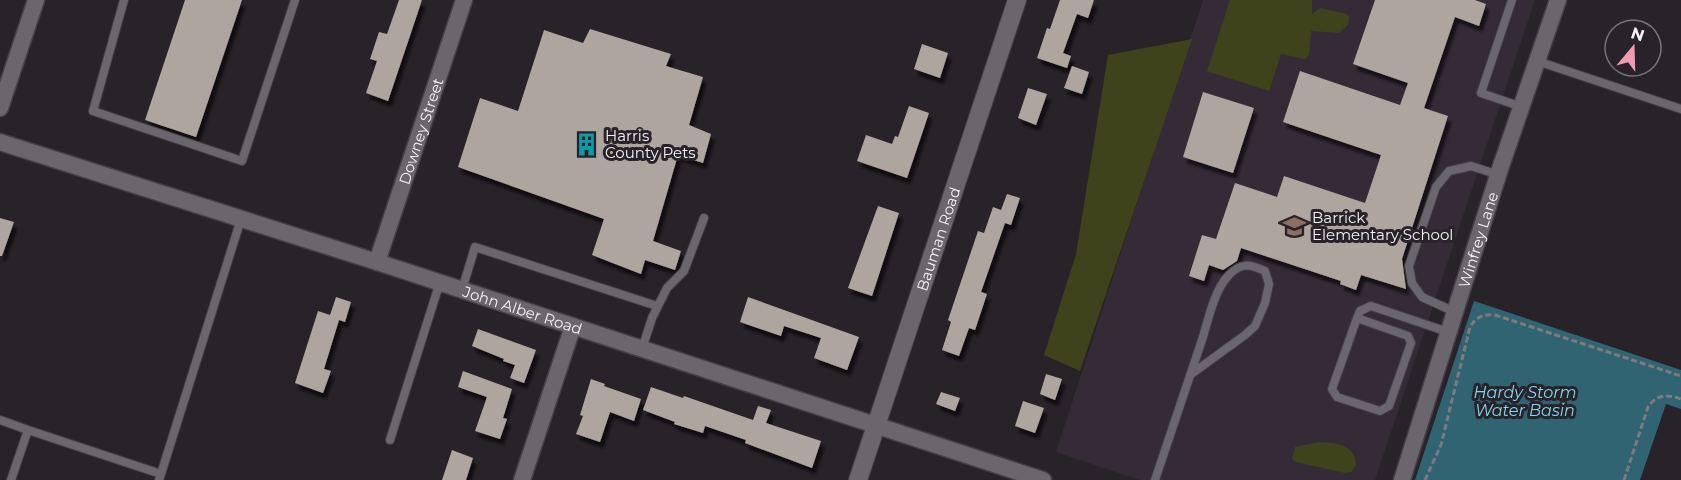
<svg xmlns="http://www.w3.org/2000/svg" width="1681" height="480" viewBox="0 0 1681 480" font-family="Montserrat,sans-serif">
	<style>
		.built { fill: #352b37 }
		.green { fill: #3f431c }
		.water { fill: #306472 }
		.building { fill: #afa59f; filter: url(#shadow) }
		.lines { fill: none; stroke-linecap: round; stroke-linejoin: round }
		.lane-casing { stroke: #433f44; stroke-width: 10 }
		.street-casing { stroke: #433f44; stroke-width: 19 }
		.secondary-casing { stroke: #433f44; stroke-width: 20 }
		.path { stroke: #7f7a80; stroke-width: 3; stroke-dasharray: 6 3; stroke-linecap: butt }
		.lane { stroke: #6b656d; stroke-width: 8 }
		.street { stroke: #6b656d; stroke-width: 16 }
		.secondary { stroke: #6b656d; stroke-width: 18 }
		.labels { text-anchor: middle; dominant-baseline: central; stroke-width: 6; stroke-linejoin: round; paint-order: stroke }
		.street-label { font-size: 15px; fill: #f6f2f7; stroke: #282229 }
		.poi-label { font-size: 15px; fill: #f6f2f7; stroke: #282229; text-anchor: start }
		.water-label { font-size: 16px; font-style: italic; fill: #81d8f0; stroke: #282229 }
	</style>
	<defs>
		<filter id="shadow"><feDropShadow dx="3.5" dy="6" stdDeviation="1.5" flood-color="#0009"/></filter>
	</defs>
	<rect width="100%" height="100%" fill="#282229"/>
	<path class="built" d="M1203 0H1535L1375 480H1140L1056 452Z"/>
	<path class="green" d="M1230 0H1312V14L1320 8 1347 14 1349 17 1348 25 1339 33 1311 31 1309 55 1305 59 1281 54 1269 91 1207 71Z
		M1192 39 1080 371 1044 355 1076 254 1108 55Z
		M1319 442C1337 443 1355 444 1356 465L1351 472 1345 473 1296 462 1292 459 1295 447Z"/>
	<path class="water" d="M1474 301 1681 370V409L1666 404 1640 480H1415Z"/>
	<path class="building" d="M185 0H242L196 137 145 120Z
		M399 0H422L388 101 366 93 377 61 370 59 379 32 387 34Z
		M1060 0H1094L1088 18 1077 14 1063 53 1071 56 1067 68 1037 58 1047 28 1050 29Z
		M1375 0H1475L1486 4 1479 26 1455 17 1424 108 1448 116 1402 259 1406 289 1361 275 1356 290 1340 284 1341 281 1241 248 1237 261 1223 270 1209 265 1204 281 1189 276 1202 235 1216 239 1235 183 1277 197 1284 176 1365 203 1381 155 1283 122 1300 71 1400 105 1408 83 1353 64Z
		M590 29 671 54 666 66 703 77 689 125 711 134 703 163 678 155 653 241 681 251 675 270 645 260 641 274 592 255 604 219 458 167 480 98 518 111 544 30 583 43Z
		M922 44 948 53 940 78 914 69Z
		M1072 66 1089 72 1082 94 1064 88Z
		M1028 88 1047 94 1036 125 1018 118Z
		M1203 92 1254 108 1233 173 1183 157Z
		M909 106 929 113 907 178 857 161 866 135 892 144 895 136 898 137Z
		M1007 194 1020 198 1011 225 1005 223 981 292 987 294 975 330 969 328 959 356 942 350 951 322 948 320 978 231 984 233 993 207 1001 210Z
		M878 206 899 213 872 296 848 288Z
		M0 218 14 222 2 256H0Z
		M336 297 351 302 345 322 339 320 324 369 331 371 323 393 295 383 318 311 330 315Z
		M748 297 859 337 847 370 814 358 821 338 784 326 781 336 740 322Z
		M478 329 536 350 524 383 510 378 515 365 503 361 504 359 472 346Z
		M463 371 512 389 503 418 507 419 500 439 475 431 487 397 458 387Z
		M1046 374 1062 379 1055 400 1040 394Z
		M591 379 605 384 604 386 641 399 634 421 610 412 600 442 576 434 583 416 580 415Z
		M651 387 683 398 684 396 753 420 758 406 771 410 766 423 821 441 812 468 745 443 746 440 705 426 703 433 674 424 675 422 643 410Z
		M941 392 960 398 955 411 936 404Z
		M1023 401 1044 408 1035 433 1015 426Z
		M452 450 473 458 466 480H442Z"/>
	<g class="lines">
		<defs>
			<path id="lane" d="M124 0 93 111 242 161 295 0
				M1512 0 1481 93 1522 107
				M1537 61 1681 109
				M462 290 475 247 657 306
				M1455 312 1422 297 1412 283 1409 266 1436 187 1449 171 1471 166 1499 175
				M1357 318 1408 336 1411 343 1389 406 1380 411 1337 397 1332 389 1357 318 1360 311 1371 306 1448 332
				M642 349 652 318 667 288 684 271 704 218
				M0 420 28 430
				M390 440 440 282
				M161 474 241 219
				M11 480 28 430 161 474 159 480
				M1155 480C1171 433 1186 387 1202 340 1208 321 1214 291 1228 276 1241 262 1249 264 1265 271L1269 284 1265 303 1255 326 1245 335 1190 375"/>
			<g id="street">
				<path d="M0 108 36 0"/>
				<path id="s1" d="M0 142 377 262 1043 480"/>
				<path id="s2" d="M377 262 464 0"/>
				<path d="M522 480 573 326"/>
				<path id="s3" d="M1402 480 1500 169 1558 0"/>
			</g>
			<g id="secondary">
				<path id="s4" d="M858 480 1017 0"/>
			</g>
		</defs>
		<use href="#lane" class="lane-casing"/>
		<use href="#street" class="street-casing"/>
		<use href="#secondary" class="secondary-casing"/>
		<path class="path" d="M1425 480 1441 445 1470 327C1476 317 1483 314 1495 315L1681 376
			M1624 480 1648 407C1657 394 1667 394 1681 399"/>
		<use href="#lane" class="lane"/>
		<use href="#street" class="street"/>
		<use href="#secondary" class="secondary"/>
	</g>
	<defs>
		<symbol id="building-bare" viewBox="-9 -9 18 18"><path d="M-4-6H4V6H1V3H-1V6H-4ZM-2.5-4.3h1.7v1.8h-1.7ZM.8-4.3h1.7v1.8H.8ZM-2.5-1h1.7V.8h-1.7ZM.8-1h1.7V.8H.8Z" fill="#0f9aa8" stroke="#282229" stroke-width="2.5" paint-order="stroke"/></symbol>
		<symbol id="school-bare" viewBox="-9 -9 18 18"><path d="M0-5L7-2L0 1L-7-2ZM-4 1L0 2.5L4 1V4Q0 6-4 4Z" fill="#8d6e63" stroke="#282229" stroke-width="2.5" paint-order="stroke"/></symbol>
	</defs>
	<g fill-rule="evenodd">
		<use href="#building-bare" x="570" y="128" width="33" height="33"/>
		<use href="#school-bare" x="1278" y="210" width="33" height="33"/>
	</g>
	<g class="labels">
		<g class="street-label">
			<text stroke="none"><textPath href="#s2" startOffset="138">Downey Street</textPath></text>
			<text stroke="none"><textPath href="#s4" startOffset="254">Bauman Road</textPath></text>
			<text stroke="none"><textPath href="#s3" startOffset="252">Winfrey Lane</textPath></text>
			<text stroke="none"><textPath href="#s1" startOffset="549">John Alber Road</textPath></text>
		</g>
		<g class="poi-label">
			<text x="605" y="135">Harris<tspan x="605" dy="17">County Pets</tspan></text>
			<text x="1312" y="217">Barrick<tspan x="1312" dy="17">Elementary School</tspan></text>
		</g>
		<g class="water-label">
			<text x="1525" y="392">Hardy Storm<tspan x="1525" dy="18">Water Basin</tspan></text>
		</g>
	</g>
	<g transform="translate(1633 48) rotate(19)"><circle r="28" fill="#282229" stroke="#7a757b" stroke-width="1.5"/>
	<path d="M0-4.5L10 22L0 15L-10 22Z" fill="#f29aaf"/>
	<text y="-9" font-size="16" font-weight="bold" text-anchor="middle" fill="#f6f2f7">N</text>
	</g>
</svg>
